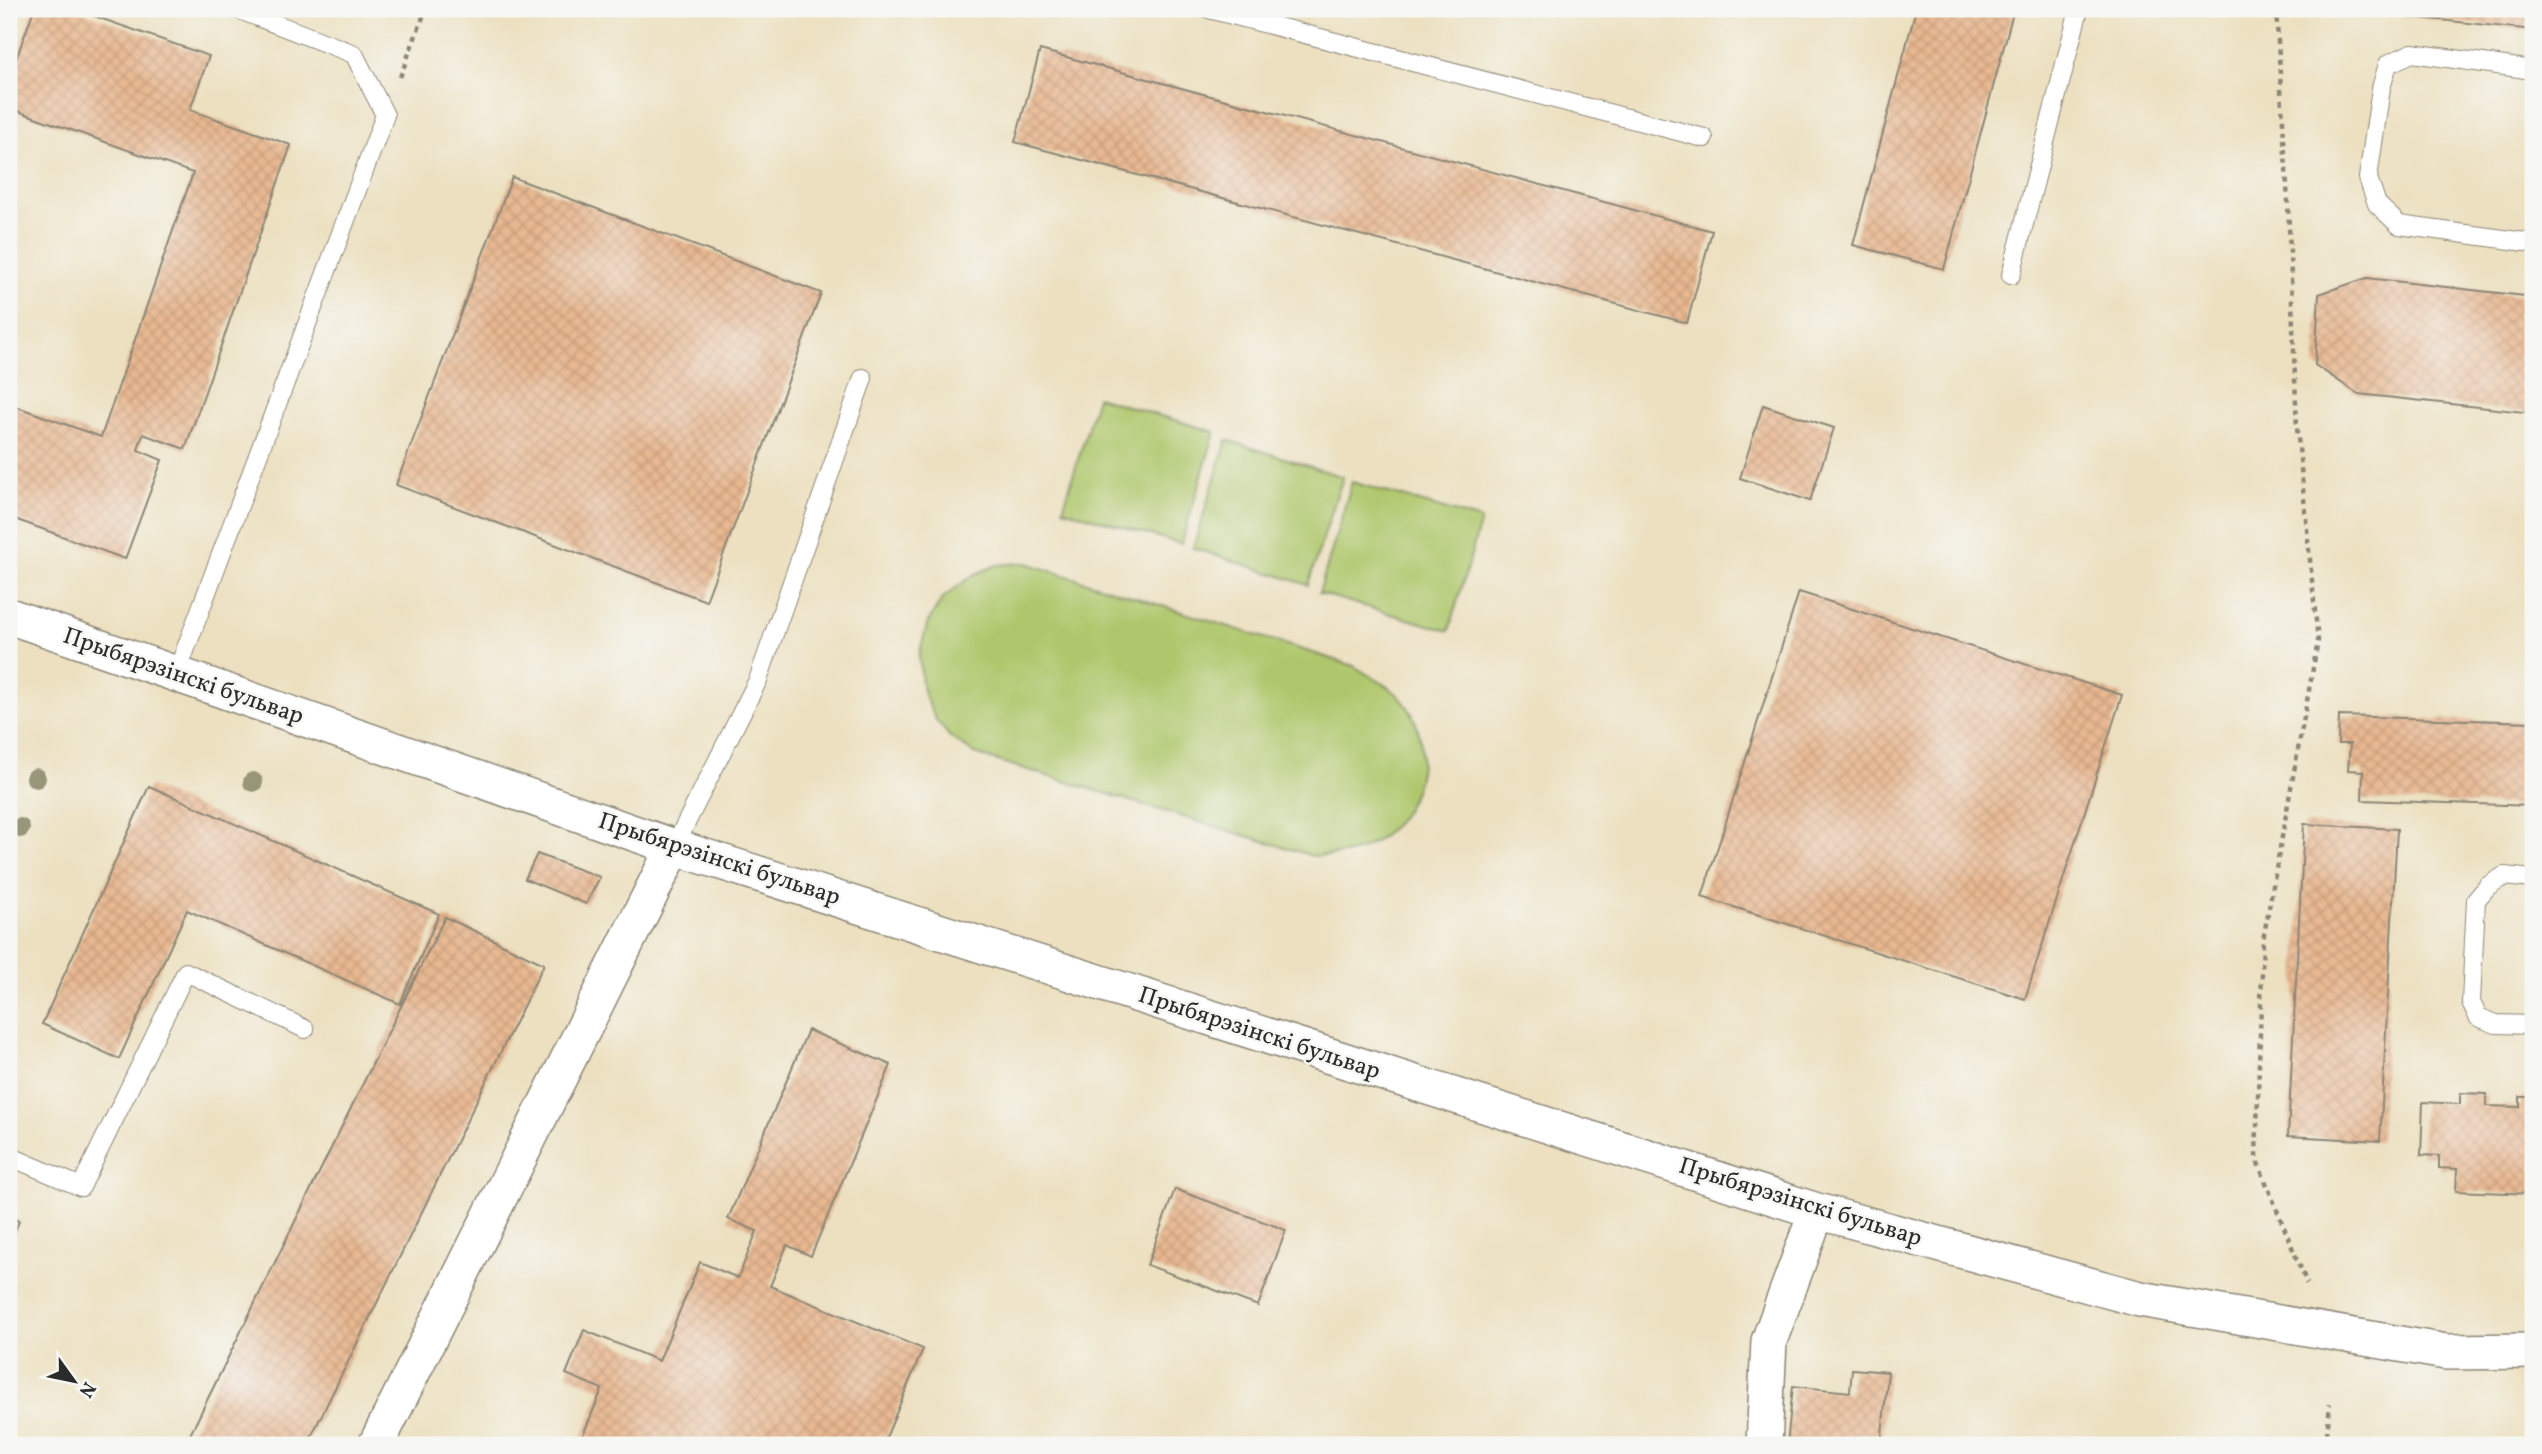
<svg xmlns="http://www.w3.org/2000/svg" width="2542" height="1454" viewBox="0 0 2542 1454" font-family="Vollkorn,serif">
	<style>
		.green { fill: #afc76c; stroke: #6d794c; stroke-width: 2 }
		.building { fill: url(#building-cross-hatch) }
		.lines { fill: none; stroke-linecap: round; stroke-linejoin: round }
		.service-casing { stroke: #8c8676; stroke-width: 20 }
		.minor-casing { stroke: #8c8676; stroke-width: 38 }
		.path { stroke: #8c8676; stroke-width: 4.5; stroke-dasharray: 5 5; stroke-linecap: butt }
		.service { stroke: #fff; stroke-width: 18 }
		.minor { stroke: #fff; stroke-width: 35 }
		.tree { fill: #989678 }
		.labels { text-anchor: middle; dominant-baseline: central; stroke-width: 5; stroke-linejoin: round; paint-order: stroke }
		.street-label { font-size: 24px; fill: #2b2b2b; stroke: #f6f6f2 }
	</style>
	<defs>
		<pattern id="building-cross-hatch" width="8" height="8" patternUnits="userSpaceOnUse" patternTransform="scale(1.75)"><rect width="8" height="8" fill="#e8b891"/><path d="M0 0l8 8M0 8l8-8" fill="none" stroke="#c79e7d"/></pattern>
	</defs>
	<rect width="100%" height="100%" fill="#f6f6f2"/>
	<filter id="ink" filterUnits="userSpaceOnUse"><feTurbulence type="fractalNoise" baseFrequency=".0143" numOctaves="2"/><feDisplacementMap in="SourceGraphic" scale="14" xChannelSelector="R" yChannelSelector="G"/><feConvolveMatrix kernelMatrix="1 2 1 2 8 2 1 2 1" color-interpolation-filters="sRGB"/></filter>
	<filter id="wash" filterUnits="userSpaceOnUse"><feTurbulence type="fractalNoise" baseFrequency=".00686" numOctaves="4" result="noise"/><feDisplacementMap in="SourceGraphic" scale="28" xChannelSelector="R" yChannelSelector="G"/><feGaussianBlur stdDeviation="1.57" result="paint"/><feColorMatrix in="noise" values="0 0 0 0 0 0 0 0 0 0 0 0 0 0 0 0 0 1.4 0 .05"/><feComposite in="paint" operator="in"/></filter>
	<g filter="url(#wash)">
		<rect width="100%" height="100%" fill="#ece0c0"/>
		<path class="green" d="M1097 397 1215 432 1181 544 1063 509Z
			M1227 440 1343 477 1308 585 1193 548Z
			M1352 482 1481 520 1449 631 1319 593Z
			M1026 563 1354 666C1367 675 1387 684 1399 696 1442 742 1419 820 1366 847 1350 855 1331 856 1313 856L975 754 949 736 936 720 923 692 919 655 928 622 943 598 973 575 997 565Z"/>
		<g id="blocks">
			<path class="building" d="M34 9H74L209 56 190 110 291 145 185 449 143 434 138 450 162 460 125 559 9 517V404L101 437 193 173 9 108V79Z
				M1916 9H2014L1944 269 1853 245Z
				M2368 9H2533V30L2374 13Z
				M1040 50 1712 231 1687 323 1015 142Z
				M512 177 821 293 706 601 396 485Z
				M2367 278 2533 297V413L2358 394 2315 365 2319 294Z
				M1763 405 1834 428 1810 501 1740 478Z
				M1799 592 2122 695 2025 999 1702 897Z
				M2339 716 2533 722V806L2362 800 2363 771 2348 770 2350 744H2338Z
				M149 786 439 914 400 1004 187 910 119 1059 42 1024Z
				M2304 824 2397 829 2380 1141 2288 1136Z
				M537 854 600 877 586 904 525 879Z
				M445 917 544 964 307 1445H185Z
				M808 1030 891 1065 811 1256 787 1245 770 1286 923 1349 885 1440 896 1445H579L602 1389 566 1374 584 1330 659 1361 700 1262 738 1278 757 1231 728 1219Z
				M2460 1093 2486 1094V1106L2520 1107V1097H2533V1194L2456 1191 2457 1169 2439 1168V1156L2421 1155 2423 1102 2460 1104Z
				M1175 1189 1286 1230 1258 1306 1147 1265Z
				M9 1217 19 1221 9 1246Z
				M1852 1369 1888 1372 1881 1445H1787L1793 1386 1850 1392Z"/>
		</g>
	</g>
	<g filter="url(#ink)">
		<use href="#blocks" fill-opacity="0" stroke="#8c8676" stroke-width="2"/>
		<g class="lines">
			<defs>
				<path id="service" d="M1209 9 1704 138
					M2533 70 2412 53 2388 64 2381 88 2368 178 2377 204 2399 225 2533 243
					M2011 275 2079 9
					M176 675 385 115 354 54 237 9
					M674 847 758 680 863 378
					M2533 879 2504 876 2488 886 2476 900 2471 1002 2478 1017 2496 1024 2533 1025
					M9 1156 81 1187 186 972 305 1029"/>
				<path id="minor" d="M9 616 674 847 1817 1211 2140 1299 2446 1352 2533 1351
					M376 1445 674 847
					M1764 1445 1769 1341 1817 1211"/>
			</defs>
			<use href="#service" class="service-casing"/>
			<use href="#minor" class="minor-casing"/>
			<path class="path" d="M2276 9 2288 202 2297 428 2318 641 2263 940 2256 1158 2307 1284
				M400 77 426 9
				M2326 1445 2330 1404"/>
			<use href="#service" class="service"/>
			<use href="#minor" class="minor"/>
		</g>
		<g class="tree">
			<circle cx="36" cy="778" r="10"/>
			<circle cx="253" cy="782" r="10"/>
			<circle cx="20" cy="828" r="10"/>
		</g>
	</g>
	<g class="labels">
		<g class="street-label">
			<text transform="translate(183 677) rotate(19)">Прыбярэзінскі бульвар</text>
			<text transform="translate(719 860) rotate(18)">Прыбярэзінскі бульвар</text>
			<text transform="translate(1259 1034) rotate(18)">Прыбярэзінскі бульвар</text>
			<text transform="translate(1800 1203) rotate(17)">Прыбярэзінскі бульвар</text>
		</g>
	</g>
	<rect width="2542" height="1454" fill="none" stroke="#f6f6f2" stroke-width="35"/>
	<g transform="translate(74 1381) rotate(123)" stroke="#f6f6f2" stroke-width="5" paint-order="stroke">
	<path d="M0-5L12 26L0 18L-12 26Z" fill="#2b2b2b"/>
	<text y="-10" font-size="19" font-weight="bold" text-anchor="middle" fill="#2b2b2b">N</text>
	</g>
</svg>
